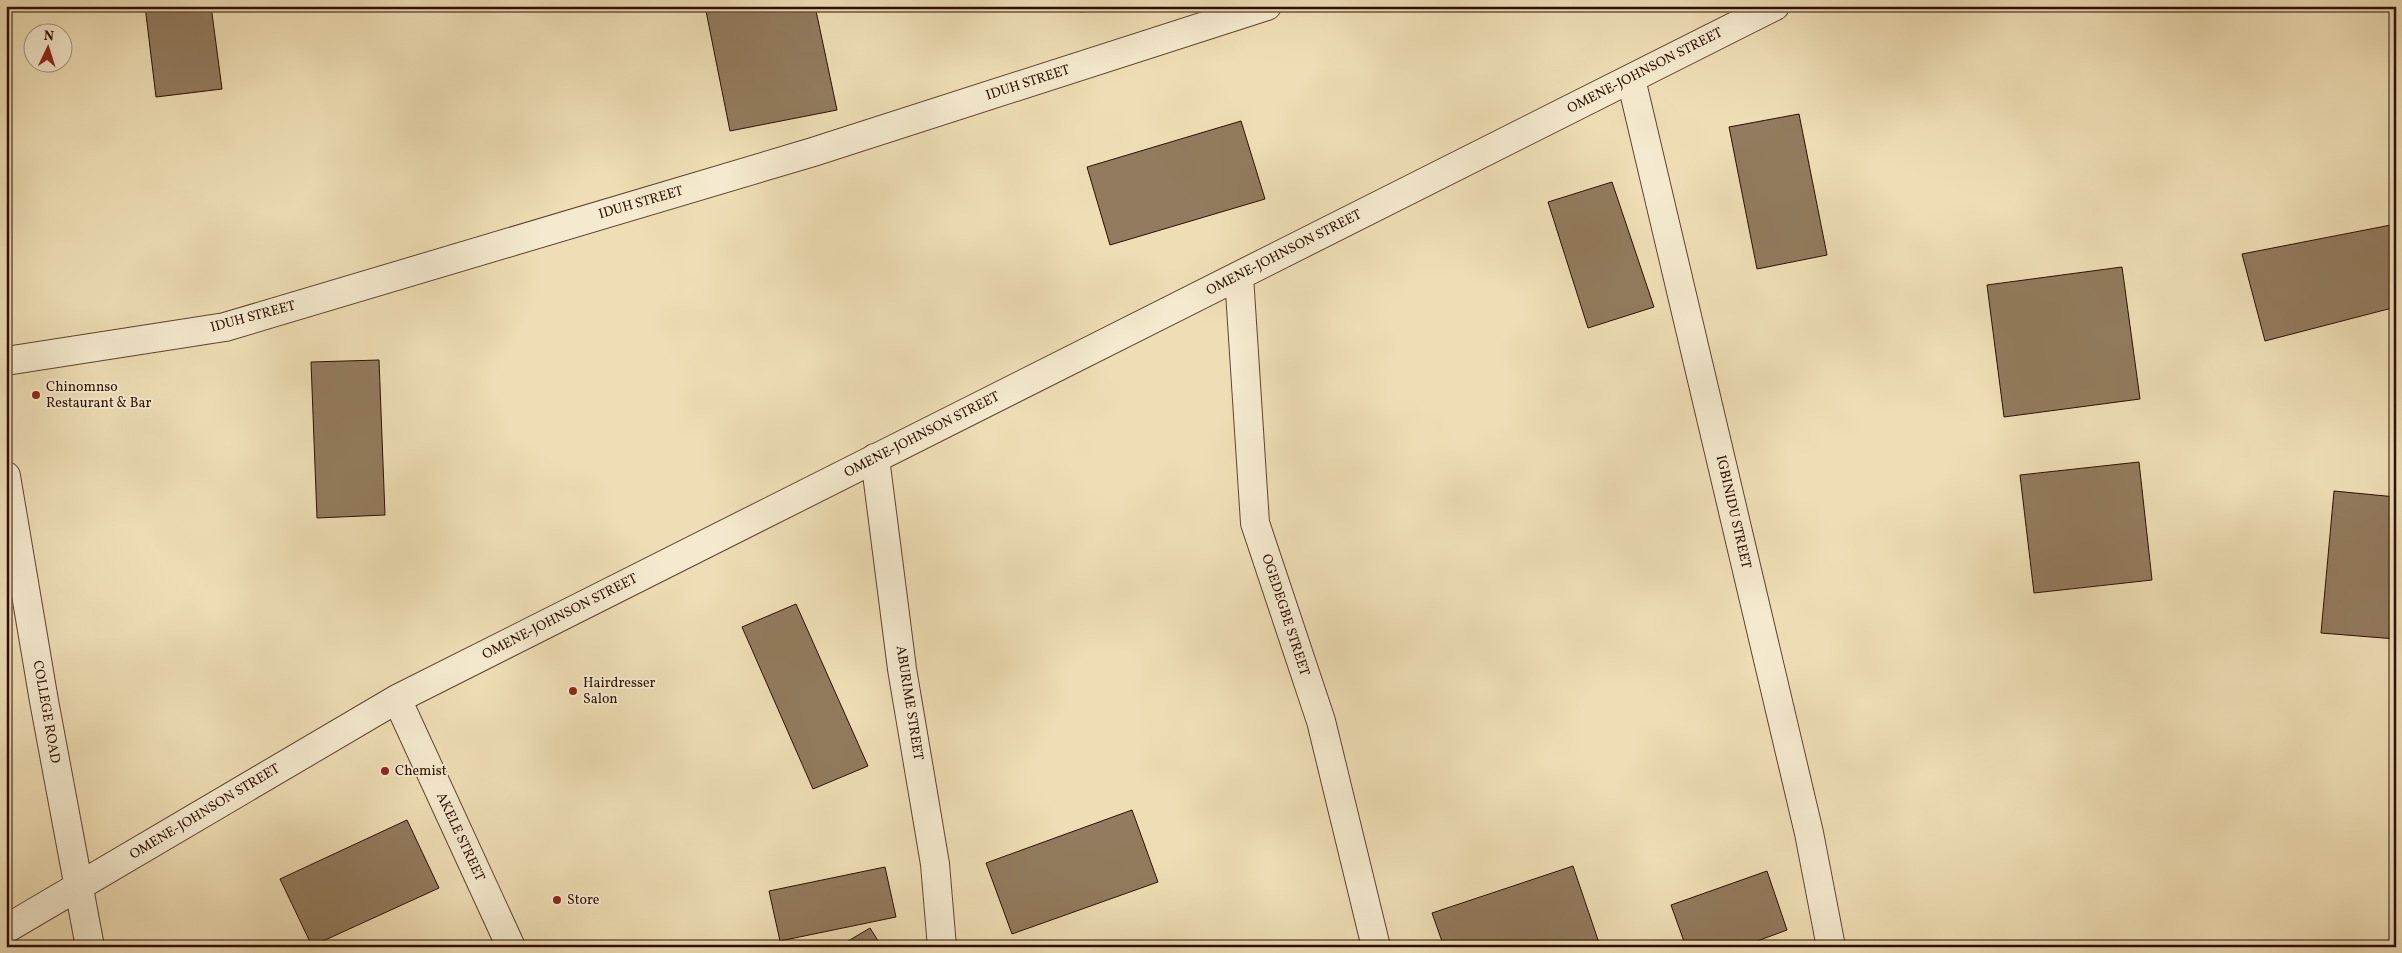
<svg xmlns="http://www.w3.org/2000/svg" width="2402" height="953" viewBox="0 0 2402 953" font-family="Vollkorn,serif">
	<style>
		.building { fill: #927b5e; stroke: #2d0f00 }
		.lines { fill: none; stroke-linecap: round; stroke-linejoin: round }
		.minor-casing { stroke: #5e432d; stroke-width: 30 }
		.minor { stroke: #f5eacf; stroke-width: 28 }
		.poi-dot { fill: #8f2418; stroke: #f5eacf; stroke-width: 2 }
		.labels { text-anchor: middle; dominant-baseline: central; stroke-width: 4; stroke-linejoin: round; paint-order: stroke }
		.street-label { font-size: 14px; fill: #2d0f00; stroke: #f5eacf }
		.poi-label { font-size: 14px; fill: #2d0f00; stroke: #f5eacf; text-anchor: start }
	</style>
	<rect width="100%" height="100%" fill="#efdeb5"/>
	<filter id="stains"><feTurbulence type="fractalNoise" baseFrequency=".004" numOctaves="4"/><feColorMatrix values="0 0 0 0 .2 0 0 0 0 .09 0 0 0 0 .02 0 0 0 .5 -.17"/></filter>
	<radialGradient id="worn" r=".72"><stop offset=".6" stop-color="#630" stop-opacity="0"/><stop offset="1" stop-color="#630" stop-opacity=".3"/></radialGradient>
	<path class="building" d="M145 6H211L222 89 156 97Z
		M705 6H815L837 110 730 131Z
		M1080 6H1113L1081 12Z
		M1799 114 1827 255 1757 269 1729 127Z
		M1241 121 1265 199 1110 245 1087 167Z
		M1612 182 1654 307 1588 328 1548 202Z
		M2396 224V307L2265 341 2242 254Z
		M2122 267 2140 399 2004 417 1987 285Z
		M379 360 385 515 317 518 311 362Z
		M2139 462 2152 580 2034 593 2020 475Z
		M2334 491 2396 497V639L2321 633Z
		M796 604 868 766 813 789 742 627Z
		M1132 810 1158 882 1012 934 986 863Z
		M407 820 439 888 312 946 280 879Z
		M1573 866 1599 943 1589 947H1444L1432 913Z
		M885 867 896 917 780 941 769 891Z
		M1767 871 1787 930 1741 947H1686L1671 905Z
		M870 928 882 947H838Z"/>
	<g class="lines">
		<defs>
			<path id="minor" d="M1631 79 1809 833 1831 947
				M1239 276 1255 523 1321 721 1376 947
				M6 361 225 327 813 152 1267 6
				M875 458 902 669 935 864 942 947
				M6 476 44 701 90 947
				M397 699 511 947
				M6 929 397 699 1775 6"/>
		</defs>
		<use href="#minor" class="minor-casing"/>
		<use href="#minor" class="minor"/>
	</g>
	<g class="poi-dot">
		<circle cx="36" cy="395" r="5"/>
		<circle cx="573" cy="691" r="5"/>
		<circle cx="385" cy="771" r="5"/>
		<circle cx="557" cy="900" r="5"/>
	</g>
	<g class="labels">
		<g class="street-label">
			<text transform="translate(1645 71) rotate(-27)">OMENE-JOHNSON STREET</text>
			<text transform="translate(1028 83) rotate(-18)">IDUH STREET</text>
			<text transform="translate(641 203) rotate(-16)">IDUH STREET</text>
			<text transform="translate(1284 253) rotate(-27)">OMENE-JOHNSON STREET</text>
			<text transform="translate(253 317) rotate(-15)">IDUH STREET</text>
			<text transform="translate(922 435) rotate(-27)">OMENE-JOHNSON STREET</text>
			<text transform="translate(1733 512) rotate(77)">IGBINIDU STREET</text>
			<text transform="translate(1285 615) rotate(72)">OGEDEGBE STREET</text>
			<text transform="translate(560 617) rotate(-27)">OMENE-JOHNSON STREET</text>
			<text transform="translate(909 703) rotate(81)">ABURIME STREET</text>
			<text transform="translate(46 712) rotate(80)">COLLEGE ROAD</text>
			<text transform="translate(205 812) rotate(-31)">OMENE-JOHNSON STREET</text>
			<text transform="translate(460 837) rotate(65)">AKELE STREET</text>
		</g>
		<g class="poi-label">
			<text x="46" y="387">Chinomnso<tspan x="46" dy="16">Restaurant &amp; Bar</tspan></text>
			<text x="583" y="683">Hairdresser<tspan x="583" dy="16">Salon</tspan></text>
			<text x="395" y="771">Chemist</text>
			<text x="567" y="900">Store</text>
		</g>
	</g>
	<rect width="2402" height="953" fill="none" stroke="#efdeb5" stroke-width="25"/>
	<rect x="8" y="8" width="2387" height="938" fill="none" stroke="#2d0f00" stroke-width="2.5"/>
	<rect x="12" y="12" width="2377" height="928" fill="none" stroke="#2d0f00"/>
	<g transform="translate(48 48) rotate(4)"><circle r="24" fill="#f5eacf" stroke="#a5927c"/>
	<path d="M0-4L9 19L0 12L-9 19Z" fill="#8f2418"/>
	<text y="-8" font-size="14" font-weight="bold" text-anchor="middle" fill="#2d0f00">N</text>
	</g>
	<rect width="100%" height="100%" filter="url(#stains)"/>
	<rect width="100%" height="100%" fill="url(#worn)"/>
</svg>
